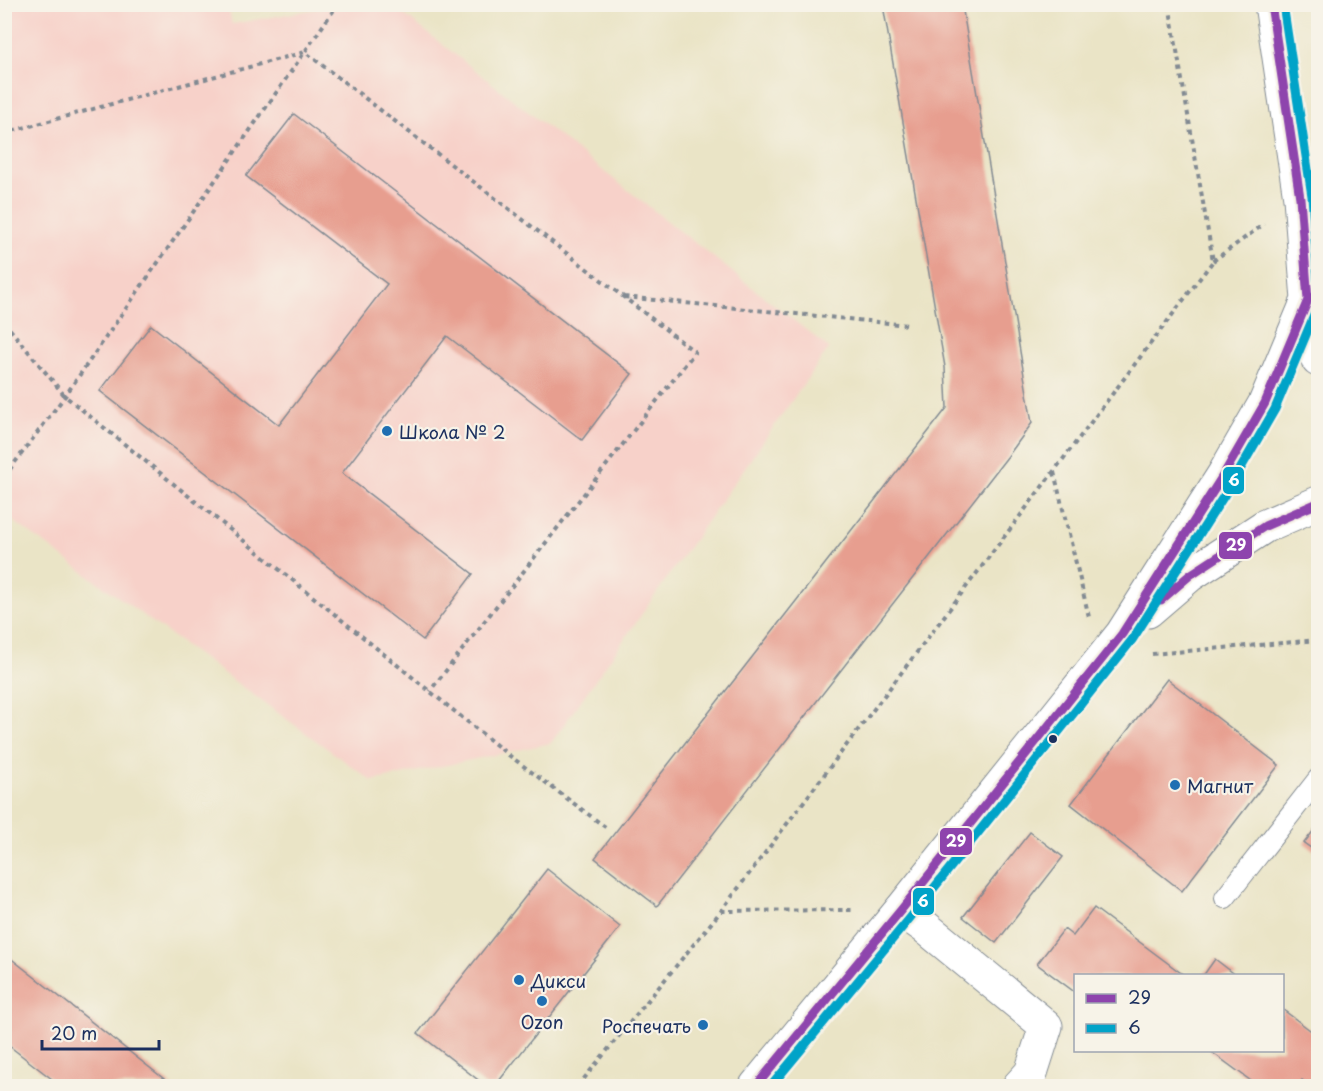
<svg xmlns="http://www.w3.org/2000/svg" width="1323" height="1091" viewBox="0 0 1323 1091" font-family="'Playpen Sans',sans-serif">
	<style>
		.built { fill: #f7d1c9 }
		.building { fill: #e79e8f }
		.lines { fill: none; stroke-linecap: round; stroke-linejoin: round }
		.lane-casing { stroke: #828a92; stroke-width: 22 }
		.street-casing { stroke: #828a92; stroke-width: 35 }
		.secondary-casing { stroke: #828a92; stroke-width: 35 }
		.path { stroke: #828a92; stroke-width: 4; stroke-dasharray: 4.5 4.5; stroke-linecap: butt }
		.lane { stroke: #fff; stroke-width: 20 }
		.street { stroke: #fff; stroke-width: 33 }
		.secondary { stroke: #fff; stroke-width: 33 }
		.bus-1-casing { stroke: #f7f3e8; stroke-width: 14 }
		.bus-2-casing { stroke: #f7f3e8; stroke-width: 14 }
		.bus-1 { stroke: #8e44ad; stroke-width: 9 }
		.bus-2 { stroke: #01a3c8; stroke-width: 9 }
		.poi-dot { fill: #1f6fb2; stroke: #f7f3e8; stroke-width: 2 }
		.bus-dot { fill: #1b2f5e; stroke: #f7f3e8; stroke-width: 2 }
		.labels { text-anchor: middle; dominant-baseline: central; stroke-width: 4.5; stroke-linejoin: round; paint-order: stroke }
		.poi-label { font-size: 18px; fill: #1b2f5e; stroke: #f7f3e8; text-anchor: start }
		.line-badge { stroke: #f7f3e8; stroke-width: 2 }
		.badge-label { font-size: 16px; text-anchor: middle; font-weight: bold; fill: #fff }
	</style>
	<rect width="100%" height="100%" fill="#f7f3e8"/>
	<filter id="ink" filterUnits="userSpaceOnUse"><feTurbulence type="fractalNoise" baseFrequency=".0167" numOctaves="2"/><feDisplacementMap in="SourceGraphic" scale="12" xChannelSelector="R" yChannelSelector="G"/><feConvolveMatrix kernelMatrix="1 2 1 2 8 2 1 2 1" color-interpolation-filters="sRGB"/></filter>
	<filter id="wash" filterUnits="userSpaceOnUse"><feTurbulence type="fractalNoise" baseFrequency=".008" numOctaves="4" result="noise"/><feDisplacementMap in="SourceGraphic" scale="24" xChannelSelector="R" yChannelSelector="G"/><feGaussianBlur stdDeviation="1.35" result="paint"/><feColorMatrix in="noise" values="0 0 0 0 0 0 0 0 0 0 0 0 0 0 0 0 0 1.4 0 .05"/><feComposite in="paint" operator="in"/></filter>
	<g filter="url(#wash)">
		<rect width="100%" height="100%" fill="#eae4c6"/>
		<path class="built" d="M5 5H228L232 24 340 5H392L829 348 551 743 372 781 5 515Z"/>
		<g id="blocks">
			<path class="building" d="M883 5H962L1032 423 1008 456 657 906 595 858 947 408 945 367Z
				M294 114 632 374 582 440 447 336 342 473 473 574 423 640 100 391 151 325 279 425 387 284 246 176Z
				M1167 679 1279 765 1182 891 1071 804Z
				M1318 825V853L1304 843Z
				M1030 832 1063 857 996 943 963 917Z
				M547 869 620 927 495 1086H486L418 1033Z
				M1094 908 1185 976H1076V993L1037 964 1064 929 1073 936Z
				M4 953 173 1086H61L4 1042Z
				M1215 959 1237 976H1203Z
				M1282 1009 1318 1036V1086H1311L1302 1080 1297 1086H1258L1209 1050H1282Z"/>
		</g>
	</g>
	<g filter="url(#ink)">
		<use href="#blocks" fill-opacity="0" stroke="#828a92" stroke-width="1.5"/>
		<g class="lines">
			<defs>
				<path id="lane" d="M1225 898 1318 779"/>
				<path id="street" d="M901 910 925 927 1046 1026 1031 1073 1019 1086"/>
				<path id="secondary" d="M1308 300 1309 329 1318 360
					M1148 611 1190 575 1265 526 1318 503
					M756 1086 901 910 1122 634 1224 474 1265 403 1308 300 1300 198 1271 4"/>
			</defs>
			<use href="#lane" class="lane-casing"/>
			<use href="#street" class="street-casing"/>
			<use href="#secondary" class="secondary-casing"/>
			<path class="path" d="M4 133 305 52 695 352 430 691
				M1213 261 1264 224
				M624 297 908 325
				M4 322 65 396 506 753 608 829
				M1054 472 1089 617
				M4 477 65 396 338 4
				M1152 654 1318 640
				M721 911 852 910
				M578 1086 721 911 1213 261 1169 4"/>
			<use href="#lane" class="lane"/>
			<use href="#street" class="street"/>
			<use href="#secondary" class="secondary"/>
			<defs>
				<path id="bus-1" d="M1161 600 1190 575 1265 526 1318 503
					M756 1086 901 910 1122 634 1224 474 1265 403 1308 300 1300 198 1271 4"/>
				<path id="bus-2" d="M1283 4 1312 196 1318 280
					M771 1086 910 918 1132 640 1234 480 1275 409 1318 306"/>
			</defs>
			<use href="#bus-1" class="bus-1-casing"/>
			<use href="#bus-2" class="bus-2-casing"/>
			<use href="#bus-1" class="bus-1"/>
			<use href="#bus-2" class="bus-2"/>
		</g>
	</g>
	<g class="poi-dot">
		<circle cx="387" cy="431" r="6"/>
		<circle cx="1175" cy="785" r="6"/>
		<circle cx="519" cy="980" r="6"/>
		<circle cx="542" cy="1001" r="6"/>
		<circle cx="703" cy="1025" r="6"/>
	</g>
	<circle class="bus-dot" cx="1053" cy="739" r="5"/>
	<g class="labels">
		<g class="poi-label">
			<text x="399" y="431">Школа № 2</text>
			<text x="1187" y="785">Магнит</text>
			<text x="531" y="980">Дикси</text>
			<text x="542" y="1021" text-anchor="middle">Ozon</text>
			<text x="691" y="1025" text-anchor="end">Роспечать</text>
		</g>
	</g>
	<g class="line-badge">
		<rect x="1222" y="466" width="23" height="29" rx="6" fill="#01a3c8"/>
		<rect x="1218" y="531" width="35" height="29" rx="6" fill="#8e44ad"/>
		<rect x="939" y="827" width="34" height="29" rx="6" fill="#8e44ad"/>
		<rect x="912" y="887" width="23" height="29" rx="6" fill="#01a3c8"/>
	</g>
	<g class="badge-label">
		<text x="1234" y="486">6</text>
		<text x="1236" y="551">29</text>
		<text x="956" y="847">29</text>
		<text x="923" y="907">6</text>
	</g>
	<rect width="1323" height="1091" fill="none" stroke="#f7f3e8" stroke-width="24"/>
	<rect x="1074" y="974" width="210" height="78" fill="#f7f3e8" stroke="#9fa5b1" stroke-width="1.5"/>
	<rect x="1086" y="994" width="30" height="9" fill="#8e44ad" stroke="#9fa5b1" stroke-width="1.5"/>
	<text x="1128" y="1004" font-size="18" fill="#1b2f5e">29</text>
	<rect x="1086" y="1024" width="30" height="9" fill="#01a3c8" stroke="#9fa5b1" stroke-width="1.5"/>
	<text x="1128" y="1034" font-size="18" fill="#1b2f5e">6</text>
	<path d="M42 1040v9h117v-9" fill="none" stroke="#1b2f5e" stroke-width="3"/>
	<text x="51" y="1040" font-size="18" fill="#1b2f5e" stroke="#f7f3e8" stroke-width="4.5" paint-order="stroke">20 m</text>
</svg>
